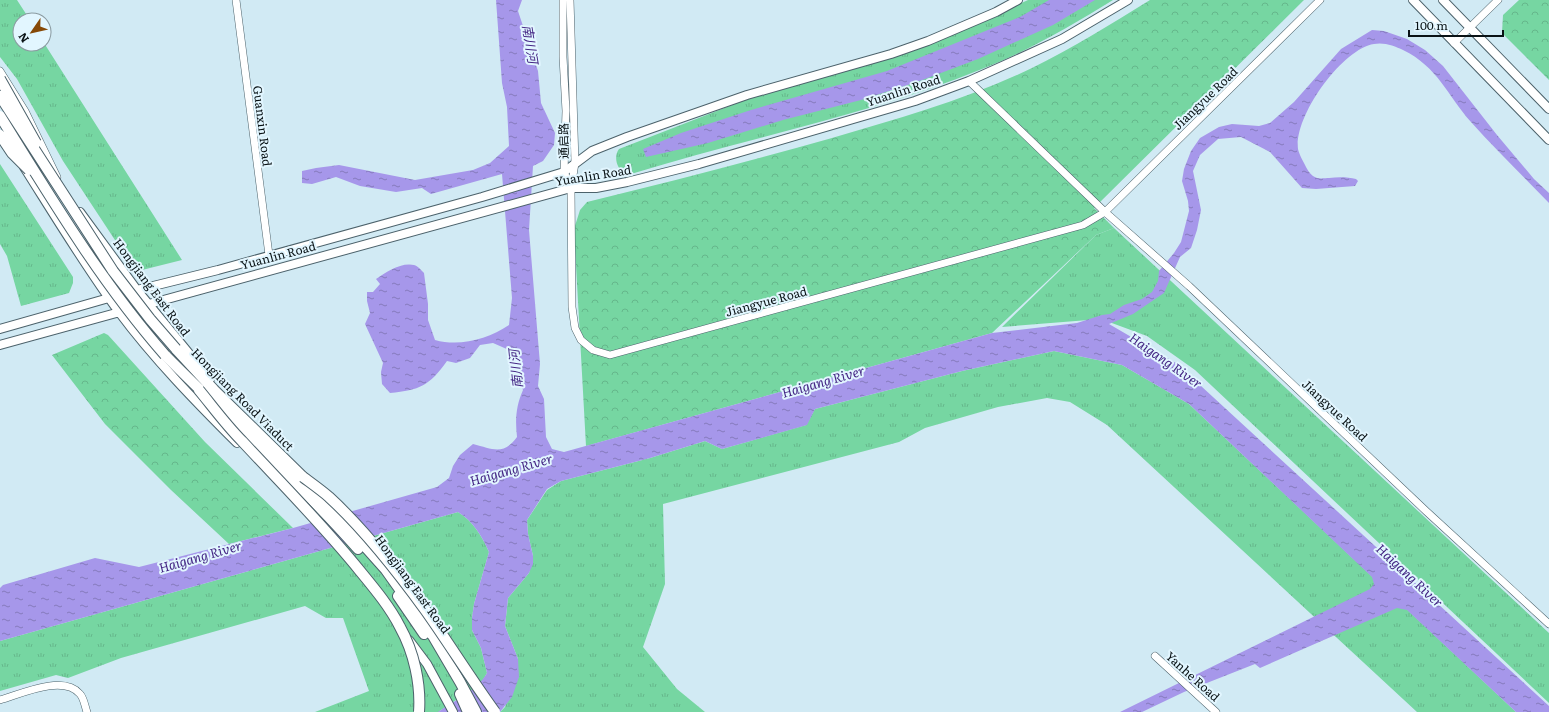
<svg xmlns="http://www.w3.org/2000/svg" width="1549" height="712" viewBox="0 0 1549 712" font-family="Literata,'Noto Sans SC',serif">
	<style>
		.grass { fill: url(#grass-tufts) }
		.forest { fill: url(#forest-crowns) }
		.water { fill: url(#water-ripples) }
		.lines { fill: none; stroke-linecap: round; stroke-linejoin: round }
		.minor-casing { stroke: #4c626b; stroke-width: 8 }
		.major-casing { stroke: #4c626b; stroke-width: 10 }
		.highway-casing { stroke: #4c626b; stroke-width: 12 }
		.minor { stroke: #fff; stroke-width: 7 }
		.major { stroke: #fff; stroke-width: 8 }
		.highway { stroke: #fff; stroke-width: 10 }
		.highway-bridge-casing { stroke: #4c626b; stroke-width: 12; stroke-linecap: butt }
		.highway-bridge { stroke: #fff; stroke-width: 10 }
		.labels { text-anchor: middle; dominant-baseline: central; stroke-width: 4; stroke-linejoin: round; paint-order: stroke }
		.street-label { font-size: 12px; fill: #091215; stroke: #e2f6ff }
		.water-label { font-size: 13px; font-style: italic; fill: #422383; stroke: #e2f6ff }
	</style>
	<defs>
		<pattern id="grass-tufts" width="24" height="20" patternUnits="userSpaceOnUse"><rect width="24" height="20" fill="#76d6a2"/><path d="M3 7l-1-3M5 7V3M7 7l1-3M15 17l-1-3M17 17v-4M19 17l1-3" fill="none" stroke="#65b78b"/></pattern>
		<pattern id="forest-crowns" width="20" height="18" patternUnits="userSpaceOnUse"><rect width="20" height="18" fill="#76d6a2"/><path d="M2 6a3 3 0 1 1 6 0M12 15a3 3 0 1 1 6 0" fill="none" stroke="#65b78b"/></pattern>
		<pattern id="water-ripples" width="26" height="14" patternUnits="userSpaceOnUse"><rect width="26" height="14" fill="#a697ea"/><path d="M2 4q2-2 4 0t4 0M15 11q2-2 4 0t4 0" fill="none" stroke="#857abc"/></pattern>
	</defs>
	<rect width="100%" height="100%" fill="#d1eaf4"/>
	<path class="grass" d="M0 0H17L30 20H20V44H44V43L182 260 138 271 134 269 63 161 17 79 0 57Z
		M1028 0H1113C1071 26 1028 51 982 69 869 115 748 138 631 174H626C617 170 613 157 619 149L745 100 836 73 950 36Z
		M0 164 73 277V283L69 293 21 306 7 256 0 244Z
		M1114 228 1549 633V703L1195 370 1147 336 1101 319 1002 327 1096 235Z
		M1054 351 1122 365 1189 404 1516 712H1417L1107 425 1070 402 1047 398 998 407 925 428 899 442 663 504 665 584 643 647 677 689 705 712H500L505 707 518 659 505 626 508 598 529 573 533 556 528 534 527 520 547 490 561 481 650 458 705 441 722 449 806 425 815 409 962 371Z
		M458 512C473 521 482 536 489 552L474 604 472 618V630L481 648 487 673 483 680 473 689 438 712H315L369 691 343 618H326L305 606 121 658 68 678 56 675 0 691V641Z"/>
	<path class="forest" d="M1150 0H1304L1094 208 1114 228 1096 235 992 333 586 446 574 229 580 210 587 202C669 182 751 161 832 138 900 118 968 99 1032 68 1073 48 1111 24 1150 0Z
		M1519 0H1549V80L1502 33 1503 15Z
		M104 333 108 335 205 442 293 528 229 544 171 490 105 424 52 355Z"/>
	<path class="water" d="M496 0H522L518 11 538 71 541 103 555 133 554 145 543 161 533 166 529 230 540 364 538 386 544 399 546 437 552 449 564 452 992 333 1077 323 1102 315 1110 314 1124 305 1142 299 1152 292 1158 281 1159 271 1174 253 1181 242 1189 211 1188 201 1182 181 1184 169 1191 151 1200 138 1219 127 1232 124 1259 126 1270 123 1294 102 1341 49 1372 30 1384 31 1407 39 1425 50 1443 66 1497 135 1534 179 1549 193V203C1523 176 1496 150 1471 122 1447 95 1438 67 1403 50 1395 46 1384 42 1374 44 1342 49 1294 116 1298 149 1299 154 1303 161 1305 165 1308 171 1311 176 1317 178 1321 179 1326 178 1329 178 1338 177 1348 177 1356 179L1358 181 1355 186 1316 189 1302 188 1270 152 1241 137 1218 139 1200 155 1193 171 1201 210 1197 230 1191 248 1180 257 1164 293 1133 314 1109 324 1176 363 1549 706V712H1516L1407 610 1397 608 1260 668 1255 664 1184 692 1142 712H1120L1370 589 1374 584 1372 577 1189 404 1122 365 1054 351 962 371 815 409 807 425 722 449 705 441 650 458 561 481 547 489 527 520 528 534 533 556V564L529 573 508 598 505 626 518 659 519 677 512 697 500 712H438C454 701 478 690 487 673L481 648 472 630V618L474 604 489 552C482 536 473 521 458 512L0 641V588L3 585 95 558 139 567 293 528 437 487 449 478 453 466 460 455 473 444C493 449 503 456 517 437 515 419 516 406 523 390L509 350 493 343 480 345 470 358 456 363 447 361C429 386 420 390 390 393L382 384 381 372 383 363 365 324 370 313 367 301V292H373L380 284 376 279C386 272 401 262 414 265 418 266 421 270 424 273L428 304V320L435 340C460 347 488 339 509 325L512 298 502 174 431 194 422 188 396 192 360 186 336 177 312 184 302 183V171L316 168 339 165 415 180 473 170 490 163 509 146 507 107 502 83Z
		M1049 0H1095L1053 25 978 59 917 82 861 100 783 120 708 143 646 157 643 149 681 133 751 110 887 71 1020 17Z"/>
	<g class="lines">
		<defs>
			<path id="minor" d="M236 0 269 255
				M563 0V57L566 111 564 172 570 186
				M570 0 575 163 571 188 572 307 575 328 581 340 593 350 610 355 1083 225 1105 212 1320 0
				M1454 43 1498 0
				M0 71 25 111 57 177
				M969 81 1105 212 1189 286 1426 511 1549 624
				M1155 656 1216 712
				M0 700C21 694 63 674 80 694 84 698 85 707 87 712"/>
			<path id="major" d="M1413 0 1549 140
				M1443 0 1549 109
				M24 167C55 216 85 266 119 312 154 359 196 402 237 443
				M80 212 137 290 210 379
				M0 329 137 290 218 270 482 197 564 172 592 151 627 137 747 95 891 54 928 41 996 12 1018 0
				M0 345 571 188H596L627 182 699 164 915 101 969 81 1062 39 1128 0
				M409 640 427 664 453 712"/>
			<path id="highway" d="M176 349 214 390 303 477 386 570 433 636 460 682 476 712
				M165 355C229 420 297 480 358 549
				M398 596 424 634
				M460 694 468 712"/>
		</defs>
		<use href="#minor" class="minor-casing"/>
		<use href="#major" class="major-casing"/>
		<use href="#highway" class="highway-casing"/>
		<use href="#minor" class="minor"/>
		<use href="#major" class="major"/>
		<use href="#highway" class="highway"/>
		<defs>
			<path id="highway-bridge" d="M0 79 36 143
				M0 96 113 271 150 319 176 349
				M0 116C51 198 101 282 165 355
				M0 135 12 153 29 170
				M199 390C213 407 226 425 242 441 282 484 323 525 360 571 374 588 390 607 400 627 414 652 421 684 419 712
				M303 477C311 483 321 490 329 497 366 531 397 571 426 611 450 645 471 679 495 712"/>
		</defs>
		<use href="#highway-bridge" class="highway-bridge-casing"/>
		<use href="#highway-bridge" class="highway-bridge"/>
	</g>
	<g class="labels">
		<g class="street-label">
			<text transform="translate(903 90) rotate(-18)">Yuanlin Road</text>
			<text transform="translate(1205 98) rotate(-44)">Jiangyue Road</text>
			<text transform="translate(263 126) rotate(83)">Guanxin Road</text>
			<text transform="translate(563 141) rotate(-91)">通启路</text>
			<text transform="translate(593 175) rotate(-9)">Yuanlin Road</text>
			<text transform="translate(278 255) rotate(-15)">Yuanlin Road</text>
			<text transform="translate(152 287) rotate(53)">Hongjiang East Road</text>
			<text transform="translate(766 301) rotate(-15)">Jiangyue Road</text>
			<text transform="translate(243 399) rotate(45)">Hongjiang Road Viaduct</text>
			<text transform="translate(1335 410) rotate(43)">Jiangyue Road</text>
			<text transform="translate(413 584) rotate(54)">Hongjiang East Road</text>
			<text transform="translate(1193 676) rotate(42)">Yanhe Road</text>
		</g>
		<g class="water-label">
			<text transform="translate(531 44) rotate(81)">南川河</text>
			<text transform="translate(1166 360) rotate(35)">Haigang River</text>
			<text transform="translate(515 369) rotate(-96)">南川河</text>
			<text transform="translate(823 381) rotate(-16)">Haigang River</text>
			<text transform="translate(511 469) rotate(-16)">Haigang River</text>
			<text transform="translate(200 556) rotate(-16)">Haigang River</text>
			<text transform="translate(1410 575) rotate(43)">Haigang River</text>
		</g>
	</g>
	<g transform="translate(32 32) rotate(236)"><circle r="19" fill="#e2f6ff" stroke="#8b9ba1"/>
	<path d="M0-3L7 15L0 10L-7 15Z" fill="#864907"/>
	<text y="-6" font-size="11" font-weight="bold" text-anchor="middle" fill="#091215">N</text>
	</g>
	<path d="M1409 30v6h94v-6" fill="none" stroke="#091215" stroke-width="2"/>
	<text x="1415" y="30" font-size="12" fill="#091215" stroke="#e2f6ff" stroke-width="3" paint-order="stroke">100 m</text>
</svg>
